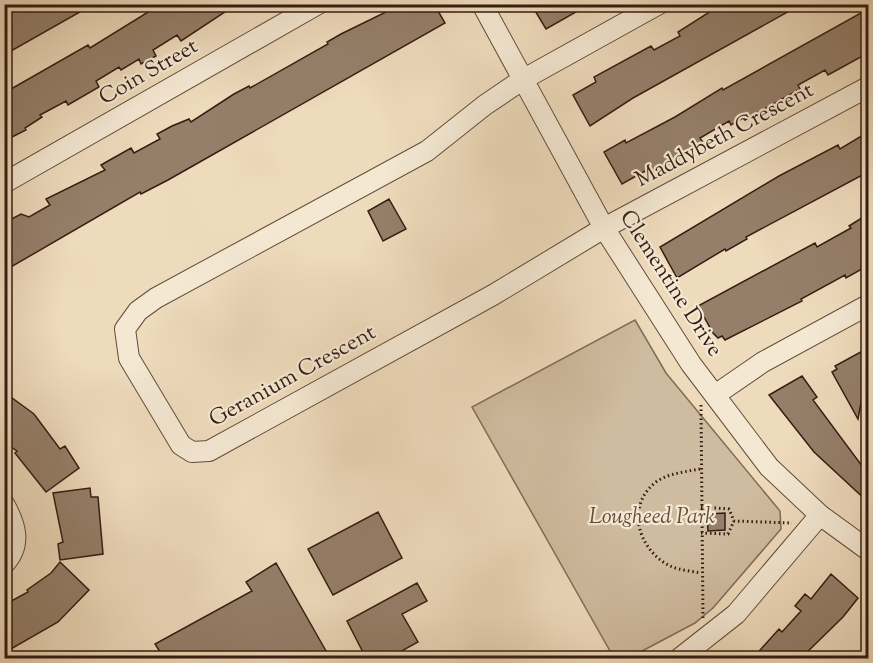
<svg xmlns="http://www.w3.org/2000/svg" width="873" height="663" viewBox="0 0 873 663" font-family="'Sorts Mill Goudy',serif">
	<style>
		.green { fill: #cfbb9f; stroke: #826c58; stroke-width: 1.5 }
		.building { fill: #957f6a; stroke: #351c12; stroke-width: 1.5 }
		.lines { fill: none; stroke-linecap: round; stroke-linejoin: round }
		.minor-casing { stroke: #634c3c; stroke-width: 22 }
		.path { stroke: #351c12; stroke-width: 3; stroke-dasharray: 1.5 3; stroke-linecap: butt }
		.minor { stroke: #f4e8d3; stroke-width: 20 }
		.labels { text-anchor: middle; dominant-baseline: central; stroke-width: 4.5; stroke-linejoin: round; paint-order: stroke }
		.street-label { font-size: 22px; fill: #351c12; stroke: #f4e8d3 }
		.park-label { font-size: 22px; font-style: italic; fill: #634c3c; stroke: #f4e8d3 }
	</style>
	<rect width="100%" height="100%" fill="#eedbbc"/>
	<filter id="stains"><feTurbulence type="fractalNoise" baseFrequency=".00333" numOctaves="4"/><feColorMatrix values="0 0 0 0 .2 0 0 0 0 .09 0 0 0 0 .02 0 0 0 .5 -.17"/></filter>
	<radialGradient id="worn" r=".72"><stop offset=".6" stop-color="#630" stop-opacity="0"/><stop offset="1" stop-color="#630" stop-opacity=".3"/></radialGradient>
	<path class="green" d="M635 320 666 373 780 511 781 529 713 608 695 623 629 658H614L472 407Z"/>
	<path class="building" d="M26 4H94L4 55V13L17 6 19 9Z
		M161 4H237L181 41 177 35 153 50 156 56 141 64 139 59 121 70 119 67 96 81 99 87 68 105 66 101 40 115 42 117 25 128 26 130 12 137 9 132 4 135V93L88 45 90 48Z
		M381 4H434L445 23 168 180 141 194 140 192 4 271V223L21 214 29 217 50 205 46 199 105 170 101 165 108 161 131 148 134 153 160 139 157 134 172 126 189 119 191 122 234 94 249 86 250 88 328 44 327 42 341 34 386 12Z
		M531 4H590L546 29Z
		M722 4H802L633 98 590 126 573 95 596 82 594 77 651 46 654 50 680 36 678 32Z
		M868 9V53L828 75 825 70 798 85 800 89 768 107 745 120 743 118 731 125 729 121 700 138 704 144 672 162 647 174 645 171 622 184 604 152 625 140 626 143 675 117 722 88 723 90Z
		M868 132V172L746 237 747 239 726 251 725 249 677 278 660 247 779 176 838 145 840 149Z
		M389 199 406 229 383 241 368 211Z
		M868 214V252L862 256 866 263 861 266 862 269 846 278 845 275 801 299 802 301 725 340 722 336 718 338 713 333 698 306 815 243 817 247 851 228 849 226Z
		M868 348V398L862 397 858 419 832 372 837 369 835 366Z
		M802 376 817 397 813 400 868 474V502L814 452 769 395Z
		M4 392 34 414 60 449 65 446 79 468 46 492 15 453 17 451 4 442Z
		M90 488 91 497H98L103 554 60 560 58 544 63 542 53 493Z
		M378 512 402 558 333 595 308 549Z
		M725 513V530L708 531 707 514Z
		M60 562 89 590 58 622 4 653V605L28 592 27 590 51 573Z
		M276 563 330 658H164L155 644 252 591 246 582Z
		M831 574 858 598 843 617 801 658H753L779 629 782 632 801 611 795 606 805 594 811 599Z
		M417 583 427 601 402 614 418 642 389 658H366L347 621Z"/>
	<g class="lines">
		<defs>
			<path id="minor" d="M482 4 604 228 691 364 769 467 820 515 868 550
				M659 4 522 80 485 105 427 151 156 298 138 311 125 329 129 358 181 445 192 452 209 451 493 295 604 228 868 87
				M4 183 318 4
				M715 395 763 362 868 305
				M4 504C16 525 22 545 4 564
				M680 658 736 614 820 515"/>
		</defs>
		<use href="#minor" class="minor-casing"/>
		<path class="path" d="M701 405 703 619
			M700 469C685 472 669 473 656 482 625 506 638 550 670 566 679 570 691 571 701 573
			M701 507 729 509 734 521 792 523
			M701 533 728 534 734 521"/>
		<use href="#minor" class="minor"/>
	</g>
	<g class="labels">
		<g class="street-label">
			<text transform="translate(149 73) rotate(-30)">Coin Street</text>
			<text transform="translate(725 136) rotate(-28)">Maddybeth Crescent</text>
			<text transform="translate(670 284) rotate(57)">Clementine Drive</text>
			<text transform="translate(293 377) rotate(-29)">Geranium Crescent</text>
		</g>
		<g class="park-label">
			<text x="652" y="518">Lougheed Park</text>
		</g>
	</g>
	<rect width="873" height="663" fill="none" stroke="#eedbbc" stroke-width="24"/>
	<rect x="6" y="6" width="861" height="651" fill="none" stroke="#351c12" stroke-width="3"/>
	<rect x="12" y="12" width="849" height="639" fill="none" stroke="#351c12" stroke-width="1.5"/>
	<rect width="100%" height="100%" filter="url(#stains)"/>
	<rect width="100%" height="100%" fill="url(#worn)"/>
</svg>
